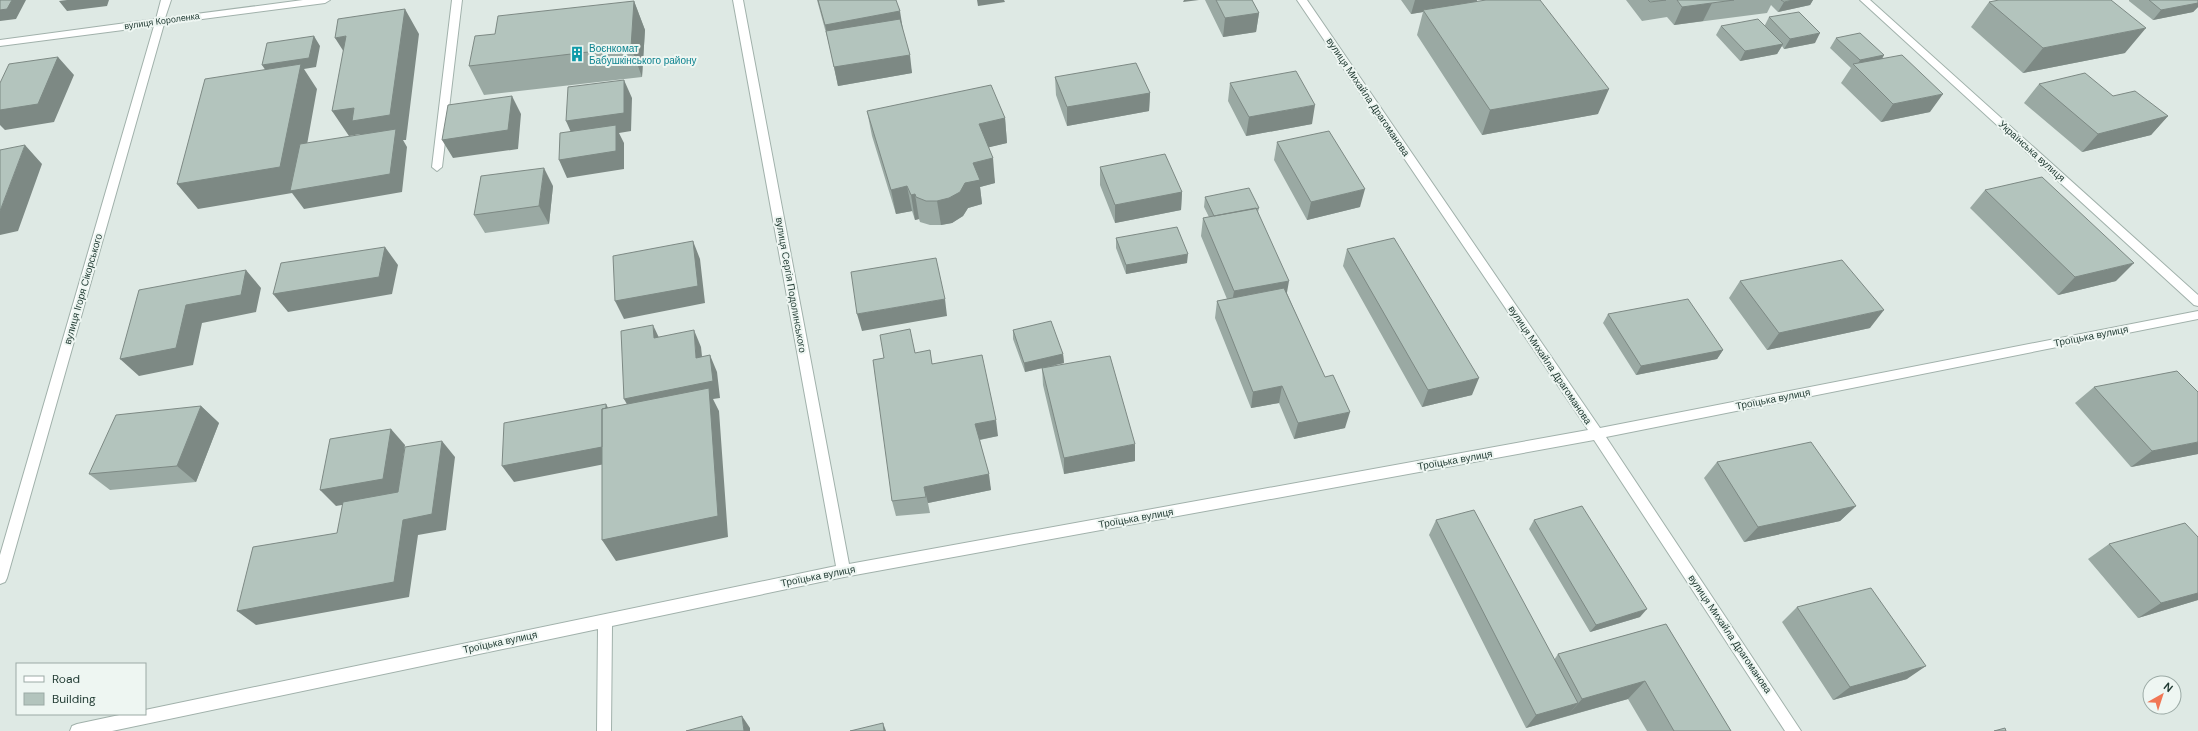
<svg xmlns="http://www.w3.org/2000/svg" width="2198" height="731" viewBox="0 0 2198 731" font-family="'DM Sans',sans-serif">
	<style>
		.lines { fill: none; stroke-linecap: round; stroke-linejoin: round }
		.minor-casing { stroke: #a1b1ab; stroke-width: 2 }
		.minor { fill: #fff; fill-rule: evenodd }
		.wall { fill: #9aa9a3 }
		.shaded-wall { fill: #7d8984 }
		.building { fill: #b3c4bd; stroke: #7d8984 }
		.labels { text-anchor: middle; dominant-baseline: central; stroke-width: 4; stroke-linejoin: round; paint-order: stroke }
		.far-street-label { font-size: 9px; fill: #1f3931; stroke: #eef6f2 }
		.culture-label { font-size: 10px; fill: #0d838f; stroke: #eef6f2; text-anchor: start }
		.street-label { font-size: 10px; fill: #1f3931; stroke: #eef6f2 }
	</style>
	<rect width="100%" height="100%" fill="#dee9e4"/>
	<g class="lines">
		<defs>
			<path id="minor" d="M161 0H171L165 18 303 0H330L325 3 164 24 7 578 5 582 0 584V555L154 26 0 46V40L156 19Z
				M452 0H462L442 167 437 171 432 167Z
				M733 0H743L849 564 1588 430 1297 0H1307L1600 428 2198 311V319L1606 437 1801 731H1785L1594 440 844 577 612 626 611 731H597L598 629 112 731H70L72 726 77 724 124 714H145V710L836 566Z
				M1860 0H1870L2198 295V306L2194 305Z"/>
		</defs>
		<use href="#minor" class="minor-casing"/>
		<use href="#minor" class="minor"/>
	</g>
	<path class="wall" d="M817 0H896L912 73 838 86 829 44Z
		M1205 0H1252L1259 13 1256 32 1223 37Z
		M1401 0H1477L1476 2 1598 114 1482 135 1417 35 1423 12 1411 14Z
		M1626 0H1813L1810 5 1778 12 1771 5 1767 13 1674 25 1667 17 1642 21Z
		M2129 0H2198V7L2193 12 2153 20 2129 1Z
		M634 1 645 30 642 77 484 95 469 66 495 34Z
		M1989 2 2125 53 2023 73 1971 27Z
		M1769 17 1815 43 1784 49 1782 46 1777 54 1740 61 1716 35 1721 26 1765 25Z
		M1836 38 1884 55 1882 59 1930 112 1881 122 1841 83 1851 68 1830 48Z
		M1055 77 1150 93 1149 111 1067 126 1056 95Z
		M1230 83 1312 124 1246 136 1228 101Z
		M2039 84 2113 96 2168 116 2151 135 2082 152 2024 103Z
		M867 111 1005 118 1007 143 989 147 995 183 980 187 982 204 968 208 963 216 952 223 941 225H930L920 222 919 219 915 220 912 211 896 214 872 136Z
		M1277 142 1360 207 1307 220 1274 160Z
		M1100 167 1182 192 1181 210 1115 223 1100 185Z
		M553 186 549 224 485 233 474 215Z
		M1985 190 2116 281 2058 295 1970 208Z
		M1205 197 1259 208 1258 212 1287 293 1345 428 1294 439 1279 403 1251 408 1215 318 1217 301 1227 299 1201 236 1203 218 1209 217 1204 207Z
		M1116 238 1187 263 1126 274 1116 248Z
		M1347 249 1472 395 1422 407 1343 266Z
		M1740 281 1870 328 1767 350 1729 298Z
		M1608 314 1723 350 1717 359 1636 375 1603 323Z
		M1013 330 1063 354 1064 363 1054 365 1135 461 1064 474 1043 385 1042 368 1025 372 1013 339Z
		M915 353 933 364 998 436 980 440 991 490 928 503 930 513 896 516 892 501Z
		M2094 387 2198 454 2131 467 2075 403Z
		M201 406 219 423 196 482 110 490 89 474Z
		M1717 462 1856 506 1840 521 1744 542 1704 478Z
		M1436 520 1554 660 1558 654 1666 624 1731 731H1647L1628 699 1526 728 1429 535Z
		M1534 520 1640 617 1590 632 1529 529Z
		M2198 537V600L2138 618 2088 559 2109 544Z
		M1797 607 1907 679 1833 700 1782 622Z"/>
	<path class="shaded-wall" d="M12 0H26L16 19 0 21V10Z
		M67 0H109L107 6 67 11 59 1Z
		M977 0H1004L1005 2 978 6Z
		M1184 0H1199L1183 2Z
		M1415 0H1477L1476 3 1423 10V12L1411 14Z
		M1793 0H1813L1810 5 1778 12 1784 2Z
		M634 1 645 30 642 77 631 47Z
		M1712 3 1703 21 1674 25 1682 7Z
		M2198 3V7L2193 12 2153 20 2161 10Z
		M405 9 419 34 406 140H403L407 147 402 192 304 209 292 193 198 209 177 184 268 74 262 65 314 36 320 46 316 67 304 69 317 89 299 189 368 146 360 134 349 136 332 111Z
		M900 11 903 30 829 44 825 25Z
		M1259 13 1256 32 1223 37 1225 18Z
		M2146 28 2125 53 2023 73 2043 48Z
		M1820 33 1815 43 1784 49 1790 39Z
		M346 36 351 63 335 38Z
		M1783 44 1777 54 1740 61 1745 51Z
		M910 55 912 73 838 86 834 67Z
		M1884 55 1878 65 1856 67 1860 60Z
		M58 57 74 75 54 122 5 130 0 125V110Z
		M624 80 632 98 631 131 619 133 624 143V169L567 178 559 160 574 139 566 121Z
		M1609 89 1598 114 1482 135 1490 110Z
		M1150 93 1149 111 1067 126V107Z
		M1943 94 1930 112 1881 122 1893 104Z
		M512 96 521 114 518 149 453 158 442 140Z
		M1315 105 1312 124 1246 136 1249 117Z
		M2168 116 2151 135 2082 152 2098 134Z
		M1005 118 1007 143 982 149 979 124Z
		M25 145 42 164 18 231 0 235V211Z
		M993 158 995 183 980 187 982 204 968 208 963 216 952 223 941 225 937 201 973 163Z
		M544 168 553 186 549 224 539 206Z
		M907 186 912 211 896 214 891 190Z
		M1365 189 1360 207 1307 220 1311 202Z
		M1182 192 1181 210 1115 223V205Z
		M915 194 919 219 915 220 911 195Z
		M693 241 700 259 705 303 624 319 615 301Z
		M385 247 398 265 392 294 288 312 273 294Z
		M1188 254 1187 263 1126 274V265Z
		M2134 263 2116 281 2058 295 2075 277Z
		M246 270 261 288 256 312 202 323 193 365 139 376 120 359 186 305Z
		M1289 281 1286 298 1231 309 1234 291Z
		M945 299 947 316 862 331 857 314Z
		M1884 310 1870 328 1767 350 1779 333Z
		M653 325 661 342 654 338Z
		M694 330 701 347 704 375 696 358Z
		M1723 350 1717 359 1636 375 1641 366Z
		M1063 354 1064 363 1025 372 1024 363Z
		M710 355 717 372 720 398 713 399 719 411 728 537 616 561 602 540 633 415 624 399Z
		M1479 378 1472 395 1422 407 1428 390Z
		M1282 386 1279 403 1251 408 1253 392Z
		M606 404 615 421V462L514 482 502 466Z
		M201 406 219 423 196 482 177 466Z
		M1350 412 1345 428 1294 439 1298 423Z
		M996 420 998 436 978 440 975 424Z
		M391 429 405 445 398 495 336 506 320 490Z
		M442 441 455 457 446 530 418 535 409 597 256 625 237 611 403 520Z
		M2198 442V454L2131 467 2152 451Z
		M1135 444V461L1064 474V458Z
		M989 474 991 490 928 503 924 487Z
		M1856 506 1840 521 1744 542 1758 527Z
		M2198 593V600L2138 618 2161 603Z
		M1647 609 1640 617 1590 632 1596 625Z
		M1926 666 1907 679 1833 700 1850 687Z
		M1645 681 1628 699 1567 716 1582 699Z
		M1578 703 1567 716 1526 728 1536 715Z
		M742 716 750 728V731H744Z
		M883 723 886 731H884Z"/>
	<path class="building" d="M0 0H12L7 9 0 10Z
		M818 0H896L900 11 825 25Z
		M1216 0H1252L1259 13 1225 18Z
		M1486 0H1540L1609 89 1490 110 1423 10Z
		M1648 0H1666L1650 2Z
		M1677 0H1734L1682 7Z
		M1781 0H1793L1784 2Z
		M1999 0H2111L2146 28 2043 48 1989 2Z
		M2149 0H2198V3L2161 10Z
		M634 1 631 47 469 66 475 36 495 34 498 16Z
		M405 9 390 115 352 121 354 108 332 111 346 36 335 38 338 19Z
		M1799 12 1820 33 1790 39 1769 17Z
		M900 19 910 55 834 67 826 31Z
		M1758 19 1783 44 1745 51 1721 26Z
		M1860 33 1884 55 1860 60 1836 38Z
		M314 36 309 58 262 65 267 43Z
		M1902 55 1943 94 1893 104 1853 64Z
		M58 57 38 104 0 110V83L9 64Z
		M1136 63 1150 93 1067 107 1055 77Z
		M301 64 280 167 177 184 205 79Z
		M1296 71 1315 105 1249 117 1230 83Z
		M2085 73 2113 96 2135 91 2168 116 2098 134 2039 84Z
		M624 80V113L566 121 568 87Z
		M991 85 1005 118 979 124 993 158 973 163 980 180 965 183 960 192 949 198 937 201H926L916 197 915 194 911 195 907 186 891 190 867 111Z
		M512 96 508 130 442 140 448 105Z
		M616 125V151L559 160 560 133Z
		M396 129 390 174 290 191 300 144Z
		M1329 131 1365 189 1311 202 1277 142Z
		M25 145 0 211V150Z
		M1165 154 1182 192 1115 205 1100 167Z
		M544 168 539 206 474 215 481 176Z
		M2042 177 2134 263 2075 277 1985 190Z
		M1249 188 1259 208 1214 216 1205 197Z
		M1256 208 1289 281 1234 291 1203 218Z
		M1177 227 1188 254 1126 265 1116 238Z
		M1394 238 1479 378 1428 390 1347 249Z
		M693 241 698 286 615 301 613 256Z
		M385 247 379 277 273 294 281 263Z
		M936 258 945 299 857 314 851 272Z
		M1842 260 1884 310 1779 333 1740 281Z
		M246 270 241 295 186 305 176 348 120 359 139 290Z
		M1284 288 1325 377 1333 375 1350 412 1298 423 1282 386 1253 392 1217 301Z
		M1688 299 1723 350 1641 366 1608 314Z
		M1051 321 1063 354 1024 363 1013 330Z
		M653 325 654 338 694 330 696 358 710 355 713 381 624 399 621 331Z
		M910 329 915 353 930 350 932 364 982 355 996 420 975 424 989 474 924 487 926 497 892 501 873 360 884 358 880 335Z
		M1110 356 1135 444 1064 458 1042 368Z
		M2177 371 2198 392V442L2152 451 2094 387Z
		M709 388 718 516 602 540V409Z
		M606 404V408L602 409V447L502 466 504 423Z
		M201 406 177 466 89 474 116 415Z
		M391 429 383 479 320 490 330 439Z
		M442 441 432 514 403 520 394 582 237 611 253 547 337 533 343 502 398 492 405 447Z
		M1811 442 1856 506 1758 527 1717 462Z
		M1582 506 1647 609 1596 625 1534 520Z
		M1474 510 1578 703 1536 715 1436 520Z
		M2185 523 2198 537V593L2161 603 2109 544Z
		M1871 588 1926 666 1850 687 1797 607Z
		M1666 624 1731 731H1674L1645 681 1582 699 1558 654Z
		M742 716 744 731H686Z
		M883 723 884 731H850Z
		M2005 728 2006 731H1994Z"/>
	<defs>
		<symbol id="building-bare" viewBox="-9 -9 18 18"><path d="M-4-6H4V6H1V3H-1V6H-4ZM-2.5-4.3h1.7v1.8h-1.7ZM.8-4.3h1.7v1.8H.8ZM-2.5-1h1.7V.8h-1.7ZM.8-1h1.7V.8H.8Z" fill="#0f9aa8" stroke="#eef6f2" stroke-width="2.5" paint-order="stroke"/></symbol>
	</defs>
	<g fill-rule="evenodd">
		<use href="#building-bare" x="566" y="43" width="22" height="22"/>
	</g>
	<g class="labels">
		<g class="far-street-label">
			<text transform="translate(162 21) rotate(-8)">вулиця Короленка</text>
		</g>
		<g class="culture-label">
			<text x="589" y="48">Воєнкомат<tspan x="589" dy="12">Бабушкінського району</tspan></text>
		</g>
		<g class="street-label">
			<text transform="translate(1368 97) rotate(56)">вулиця Михайла Драгоманова</text>
			<text transform="translate(2032 151) rotate(42)">Українська вулиця</text>
			<text transform="translate(791 285) rotate(80)">вулиця Сергія Подолинського</text>
			<text transform="translate(83 289) rotate(-74)">вулиця Ігоря Сікорського</text>
			<text transform="translate(2091 336) rotate(-11)">Троїцька вулиця</text>
			<text transform="translate(1550 365) rotate(56)">вулиця Михайла Драгоманова</text>
			<text transform="translate(1773 399) rotate(-11)">Троїцька вулиця</text>
			<text transform="translate(1455 460) rotate(-10)">Троїцька вулиця</text>
			<text transform="translate(1136 518) rotate(-10)">Троїцька вулиця</text>
			<text transform="translate(818 576) rotate(-11)">Троїцька вулиця</text>
			<text transform="translate(1730 634) rotate(56)">вулиця Михайла Драгоманова</text>
			<text transform="translate(500 642) rotate(-12)">Троїцька вулиця</text>
		</g>
	</g>
	<rect x="16" y="663" width="130" height="52" fill="#eef6f2" stroke="#9baaa5"/>
	<rect x="24" y="676" width="20" height="6" fill="#ffffff" stroke="#9baaa5"/>
	<text x="52" y="683" font-size="12" fill="#1f3931">Road</text>
	<rect x="24" y="693" width="20" height="12" fill="#b3c4bd" stroke="#9baaa5"/>
	<text x="52" y="703" font-size="12" fill="#1f3931">Building</text>
	<g transform="translate(2162 695) rotate(39)"><circle r="19" fill="#eef6f2" stroke="#9baaa5"/>
	<path d="M0-3L7 15L0 10L-7 15Z" fill="#f17654"/>
	<text y="-6" font-size="11" font-weight="bold" text-anchor="middle" fill="#1f3931">N</text>
	</g>
</svg>
